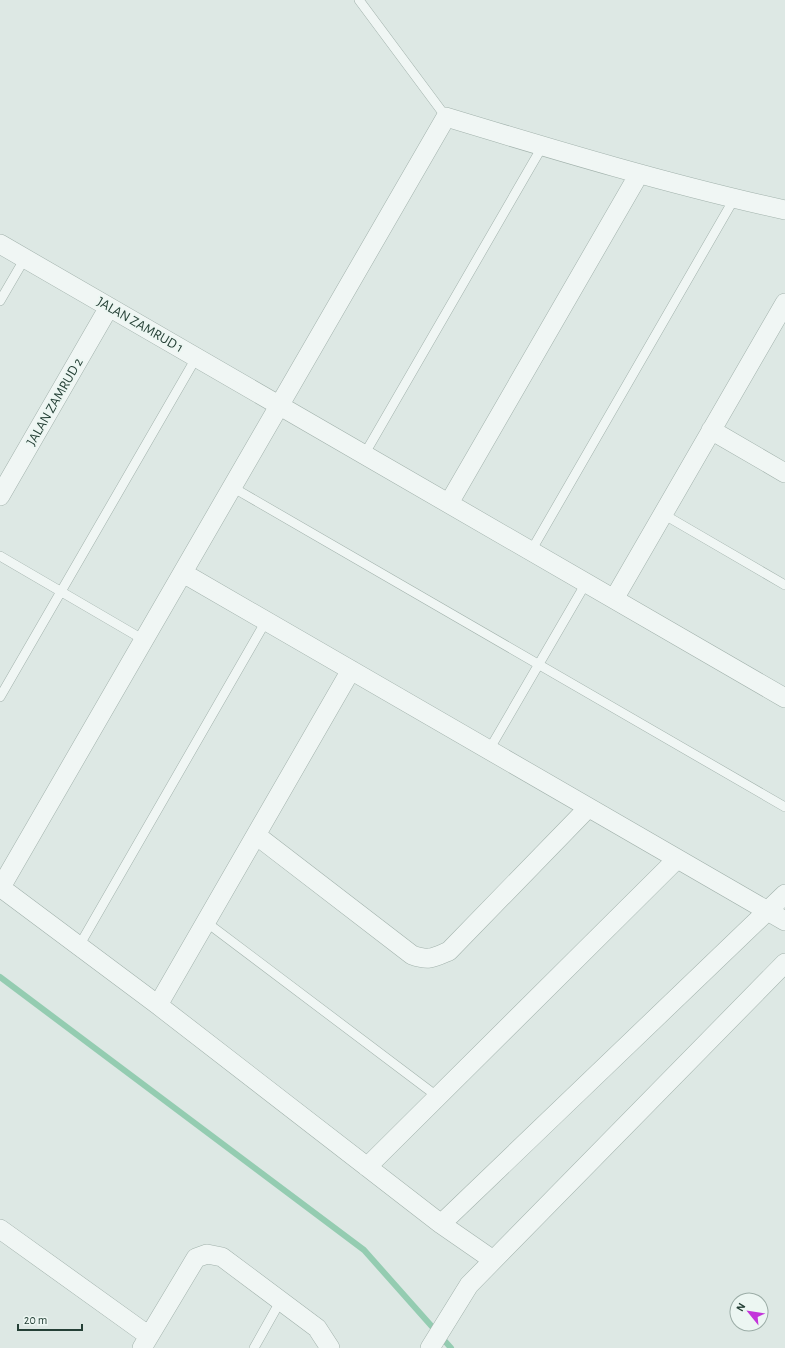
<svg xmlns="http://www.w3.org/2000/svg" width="785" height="1348" viewBox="0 0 785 1348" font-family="'Alegreya Sans',sans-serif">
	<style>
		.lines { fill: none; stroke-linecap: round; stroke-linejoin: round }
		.stream { stroke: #94ccb1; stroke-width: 6 }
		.lane-casing { stroke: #a2b2ac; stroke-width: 10 }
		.street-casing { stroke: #a2b2ac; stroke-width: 20 }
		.lane { stroke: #f0f6f4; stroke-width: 9 }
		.street { stroke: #f0f6f4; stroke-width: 19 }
		.labels { text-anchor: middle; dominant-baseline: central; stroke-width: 4; stroke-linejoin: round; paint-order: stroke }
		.street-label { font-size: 14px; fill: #254036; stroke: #ecf6f2 }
	</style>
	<rect width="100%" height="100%" fill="#dde8e4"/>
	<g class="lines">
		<path class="stream" d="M0 977 364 1250 451 1348"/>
		<defs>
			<path id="lane" d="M359 0 446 117
				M0 301 25 258
				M364 455 542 147
				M232 487 785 807
				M663 514 785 585
				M531 551 734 199
				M0 556 144 640
				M0 697 196 358
				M489 750 586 583
				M206 922 438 1097
				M79 946 266 621
				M254 1348 281 1300"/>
			<path id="street" d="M0 244 785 698
				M711 430 785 473
				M0 496 109 307
				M449 503 639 174
				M183 573 785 921
				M614 599 785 303
				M256 835 412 955C429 961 433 958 449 951L588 808
				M0 887 158 1005 441 1224 493 1260
				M1 887 446 117C558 151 671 185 785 210
				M158 1005 351 670
				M367 1167 677 859
				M441 1224 785 894
				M0 1229 149 1336
				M142 1348 196 1258 207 1254 222 1257 317 1328 330 1348
				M430 1348 469 1285 785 963"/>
		</defs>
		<use href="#lane" class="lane-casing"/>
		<use href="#street" class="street-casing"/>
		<use href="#lane" class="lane"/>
		<use href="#street" class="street"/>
	</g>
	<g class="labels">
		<g class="street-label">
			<text transform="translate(140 325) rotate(30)">JALAN ZAMRUD 1</text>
			<text transform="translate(55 402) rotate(-60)">JALAN ZAMRUD 2</text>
		</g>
	</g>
	<g transform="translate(749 1312) rotate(300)"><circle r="19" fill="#ecf6f2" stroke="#9cada7"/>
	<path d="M0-3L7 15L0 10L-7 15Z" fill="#c335da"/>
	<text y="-6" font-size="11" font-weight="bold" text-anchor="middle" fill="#254036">N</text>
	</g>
	<path d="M18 1324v6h64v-6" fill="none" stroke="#254036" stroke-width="2"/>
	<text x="24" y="1324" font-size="12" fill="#254036" stroke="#ecf6f2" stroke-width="3" paint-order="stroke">20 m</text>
</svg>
